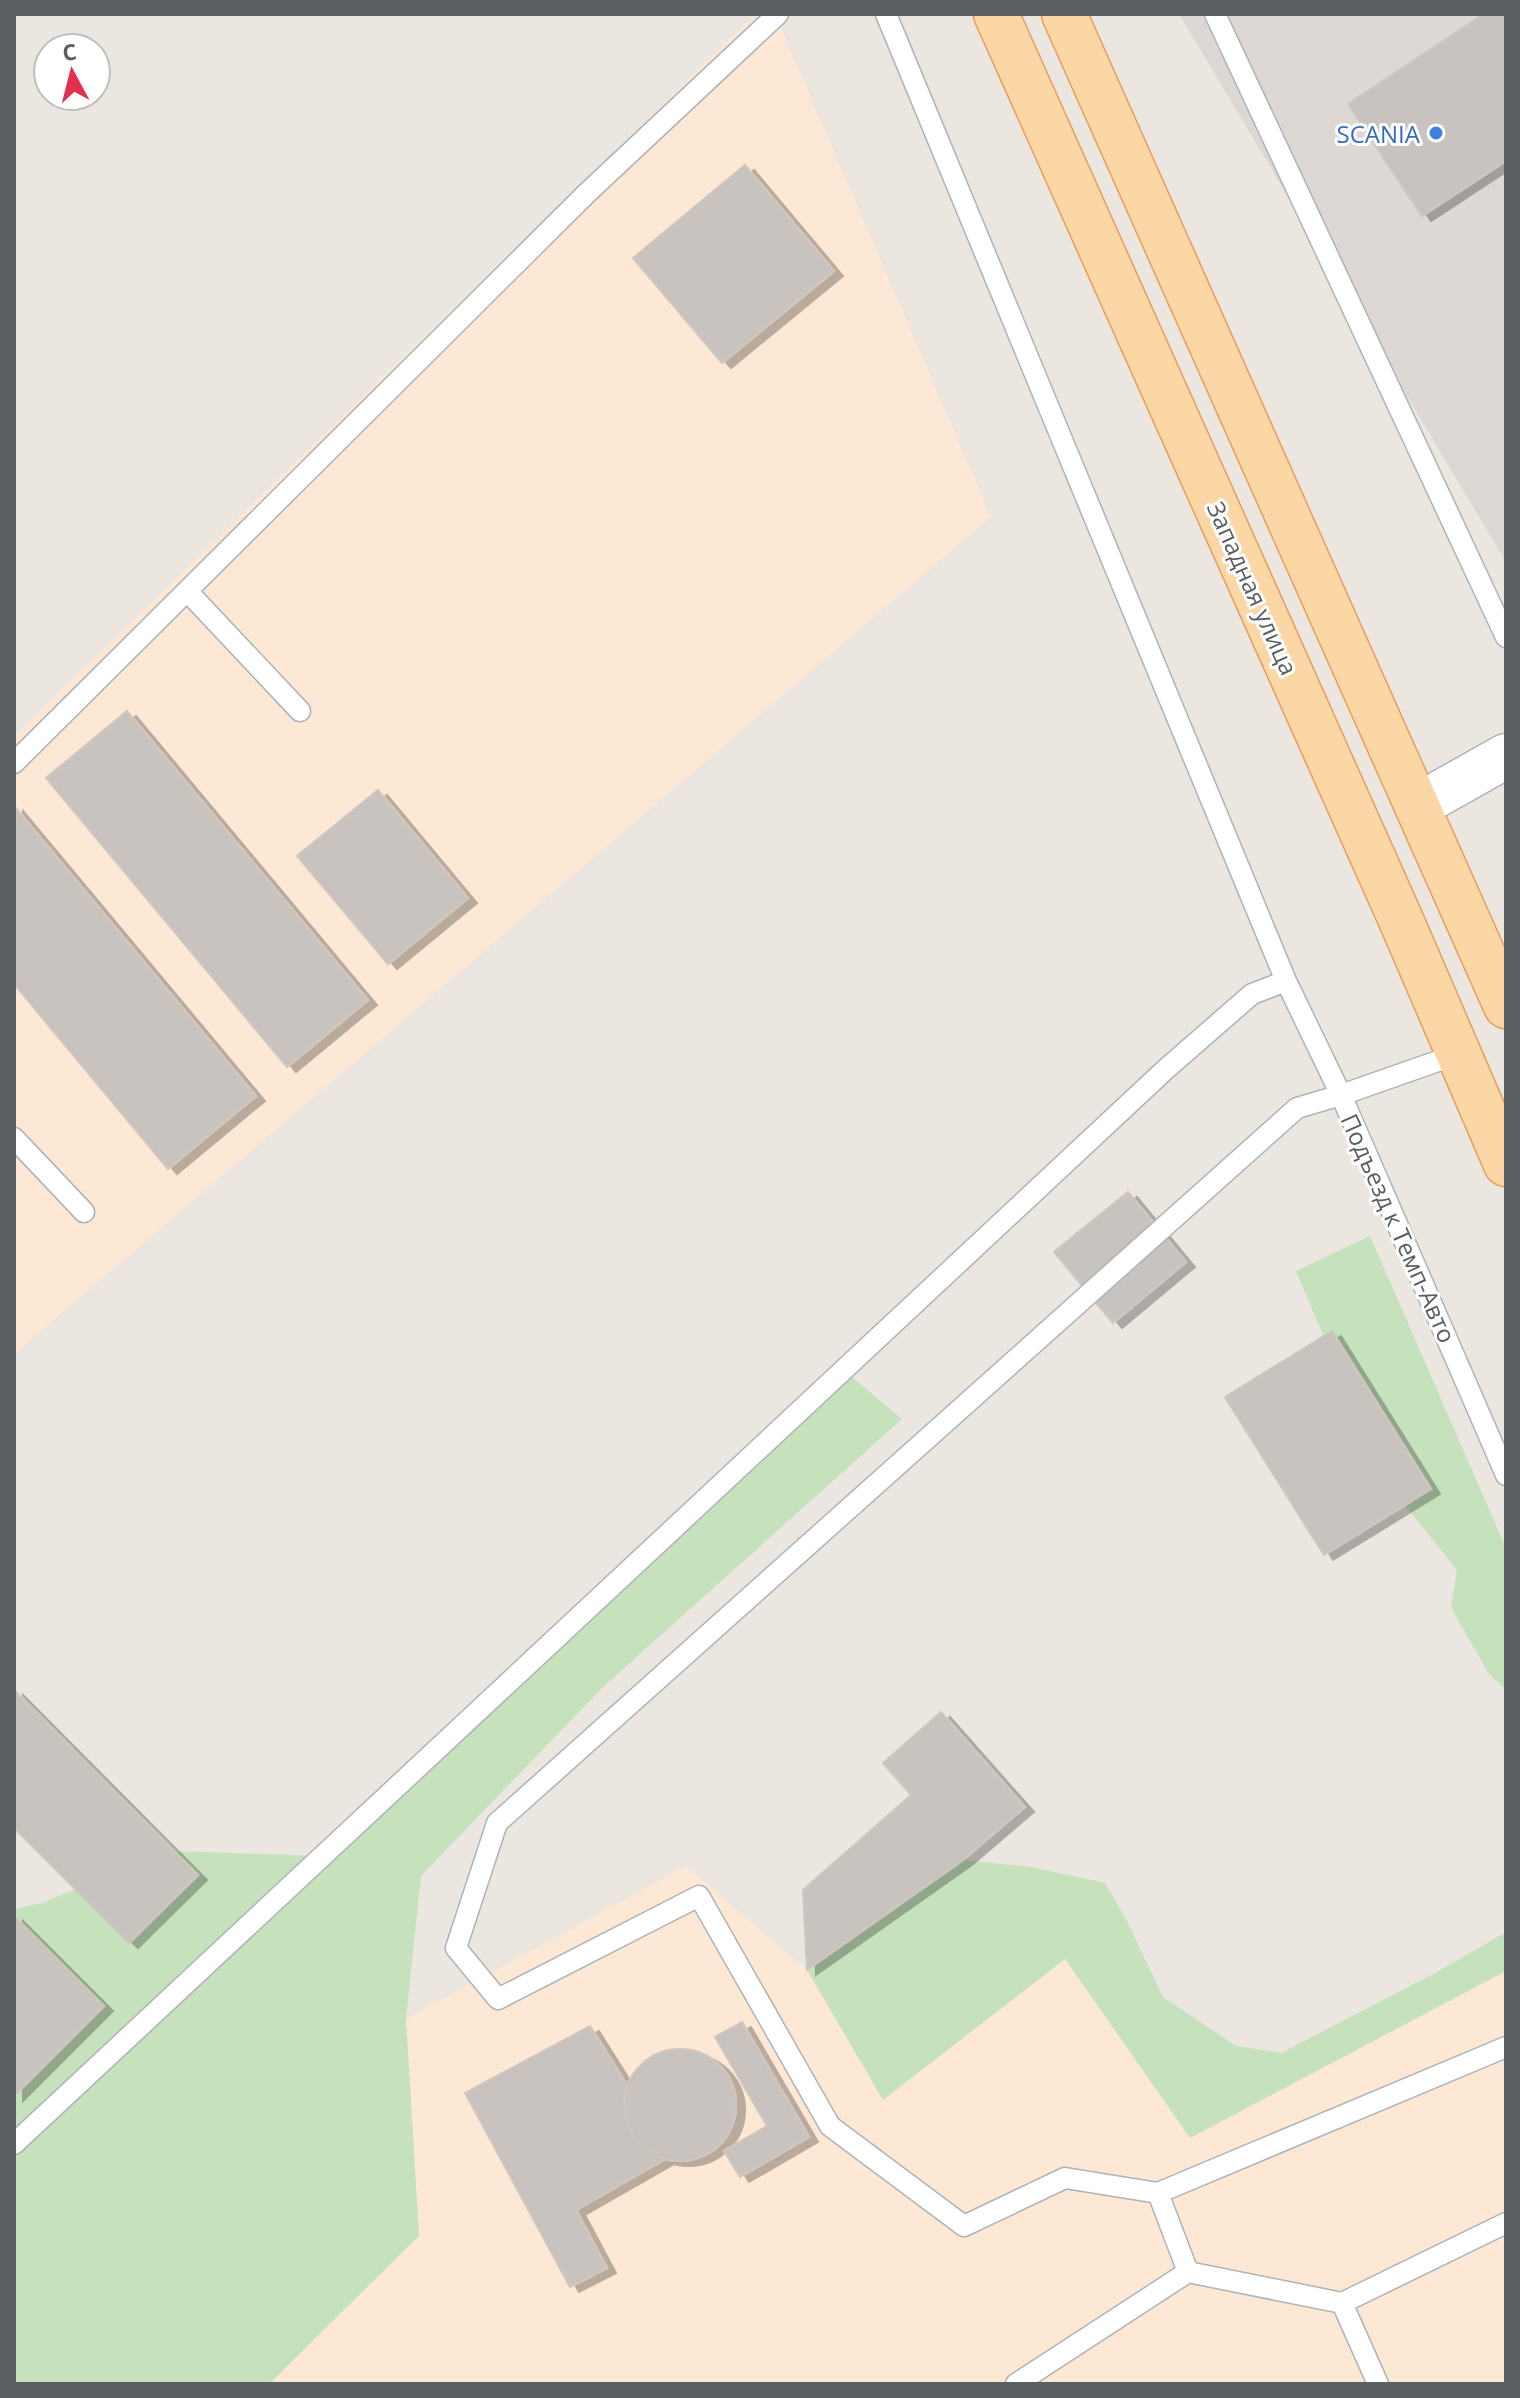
<svg xmlns="http://www.w3.org/2000/svg" width="1520" height="2398" viewBox="0 0 1520 2398" font-family="'Open Sans',sans-serif">
	<style>
		.commercial { fill: #fce8d4 }
		.industrial { fill: #ddd8d4 }
		.green { fill: #c6e2bd }
		.building { fill: #c8c3bf; stroke: #cfc6bf; stroke-width: 2; filter: url(#shadow) }
		.lines { fill: none; stroke-linecap: round; stroke-linejoin: round }
		.service-casing { stroke: #aeb3b5; stroke-width: 23 }
		.tertiary-casing { stroke: #aeb3b5; stroke-width: 47 }
		.primary-casing { stroke: #ea9c5a; stroke-width: 47 }
		.service { stroke: #fff; stroke-width: 20 }
		.tertiary { stroke: #fff; stroke-width: 44 }
		.primary { stroke: #fbd7a5; stroke-width: 44 }
		.shop-dot { fill: #3f7fe0; stroke: #fff; stroke-width: 3 }
		.labels { text-anchor: middle; dominant-baseline: central; stroke-width: 6; stroke-linejoin: round; paint-order: stroke }
		.shop-label { font-size: 24px; fill: #366cbe; stroke: #fff; text-anchor: end }
		.street-label { font-size: 24px; fill: #595e60; stroke: #fff }
	</style>
	<defs>
		<filter id="shadow"><feDropShadow dx="9" dy="5" stdDeviation="0" flood-color="#0004"/></filter>
	</defs>
	<rect width="100%" height="100%" fill="#ebe6e0"/>
	<path class="commercial" d="M756 14H775L991 517 14 1354V736Z
		M686 1866 807 1970 883 2100 1065 1958 1190 2137 1506 1971V2384H269L419 2236 406 2019Z"/>
	<path class="industrial" d="M1179 14H1506V562Z"/>
	<path class="green" d="M1370 1236 1506 1548V1690L1488 1673 1451 1607 1457 1570 1405 1505 1430 1489 1333 1331 1324 1337 1296 1271Z
		M852 1377 902 1419 603 1687 421 1876 406 2019 419 2236 269 2384H14V1909L42 1903 169 1851 323 1856Z
		M963 1860 1031 1867 1105 1883 1126 1919 1163 1997 1236 2046 1281 2053 1437 1972 1506 1932V1971L1190 2138 1065 1959 883 2100 807 1970Z"/>
	<path class="building" d="M1484 14H1506V161L1422 216 1348 104Z
		M745 165 834 271 722 363 633 258Z
		M127 711 368 1000 287 1067 46 778Z
		M378 790 468 898 388 964 297 856Z
		M14 806 256 1096 168 1169 14 984Z
		M1128 1192 1186 1262 1113 1323 1054 1252Z
		M1332 1331 1431 1489 1324 1555 1225 1397Z
		M14 1690 198 1875 129 1943 14 1828Z
		M941 1712 1025 1807 963 1860 807 1970 803 1890 911 1795 883 1763Z
		M14 1916 104 2006 14 2096Z
		M742 2022 809 2137 740 2177 724 2151 767 2126 715 2037Z
		M590 2026 627 2085 624 2103 627 2122 635 2138 648 2151 665 2159 576 2210 607 2268 570 2287 465 2093Z
		M624 2105a56 56 0 1 1 112 0a56 56 0 1 1-112 0Z"/>
	<g class="lines">
		<defs>
			<path id="service" d="M886 14 1286 981
				M1215 14 1506 637
				M187 591 300 711
				M14 763 586 194 778 14
				M1458 1054 1341 1095 1506 1475
				M14 1138 84 1212
				M14 2144 1166 1069 1252 994 1286 981 1341 1095 1297 1108 497 1823 456 1948 498 1999 699 1896 830 2126 964 2226 1065 2178 1158 2193
				M1188 2272 1342 2303
				M1016 2384 1188 2272 1158 2193 1506 2047
				M1378 2384 1342 2303 1506 2223"/>
			<path id="tertiary" d="M1417 806 1506 756"/>
			<path id="primary" d="M996 14 1401 920 1506 1164
				M1064 14 1506 1006"/>
		</defs>
		<use href="#service" class="service-casing"/>
		<use href="#tertiary" class="tertiary-casing"/>
		<use href="#primary" class="primary-casing"/>
		<use href="#service" class="service"/>
		<use href="#tertiary" class="tertiary"/>
		<use href="#primary" class="primary"/>
	</g>
	<circle class="shop-dot" cx="1436" cy="133" r="8"/>
	<g class="labels">
		<g class="shop-label">
			<text x="1420" y="133">SCANIA</text>
		</g>
		<g class="street-label">
			<text transform="translate(1253 588) rotate(66)">Западная улица</text>
			<text transform="translate(1399 1228) rotate(66)">Подъезд к Темп-Авто</text>
		</g>
	</g>
	<rect width="1520" height="2398" fill="none" stroke="#595e60" stroke-width="32"/>
	<g transform="translate(72 72) rotate(353)"><circle r="38" fill="#ffffff" stroke="#bdbfbf" stroke-width="2"/>
	<path d="M0-6L14 30L0 20L-14 30Z" fill="#e13050"/>
	<text y="-12" font-size="22" font-weight="bold" text-anchor="middle" fill="#595e60">С</text>
	</g>
</svg>
